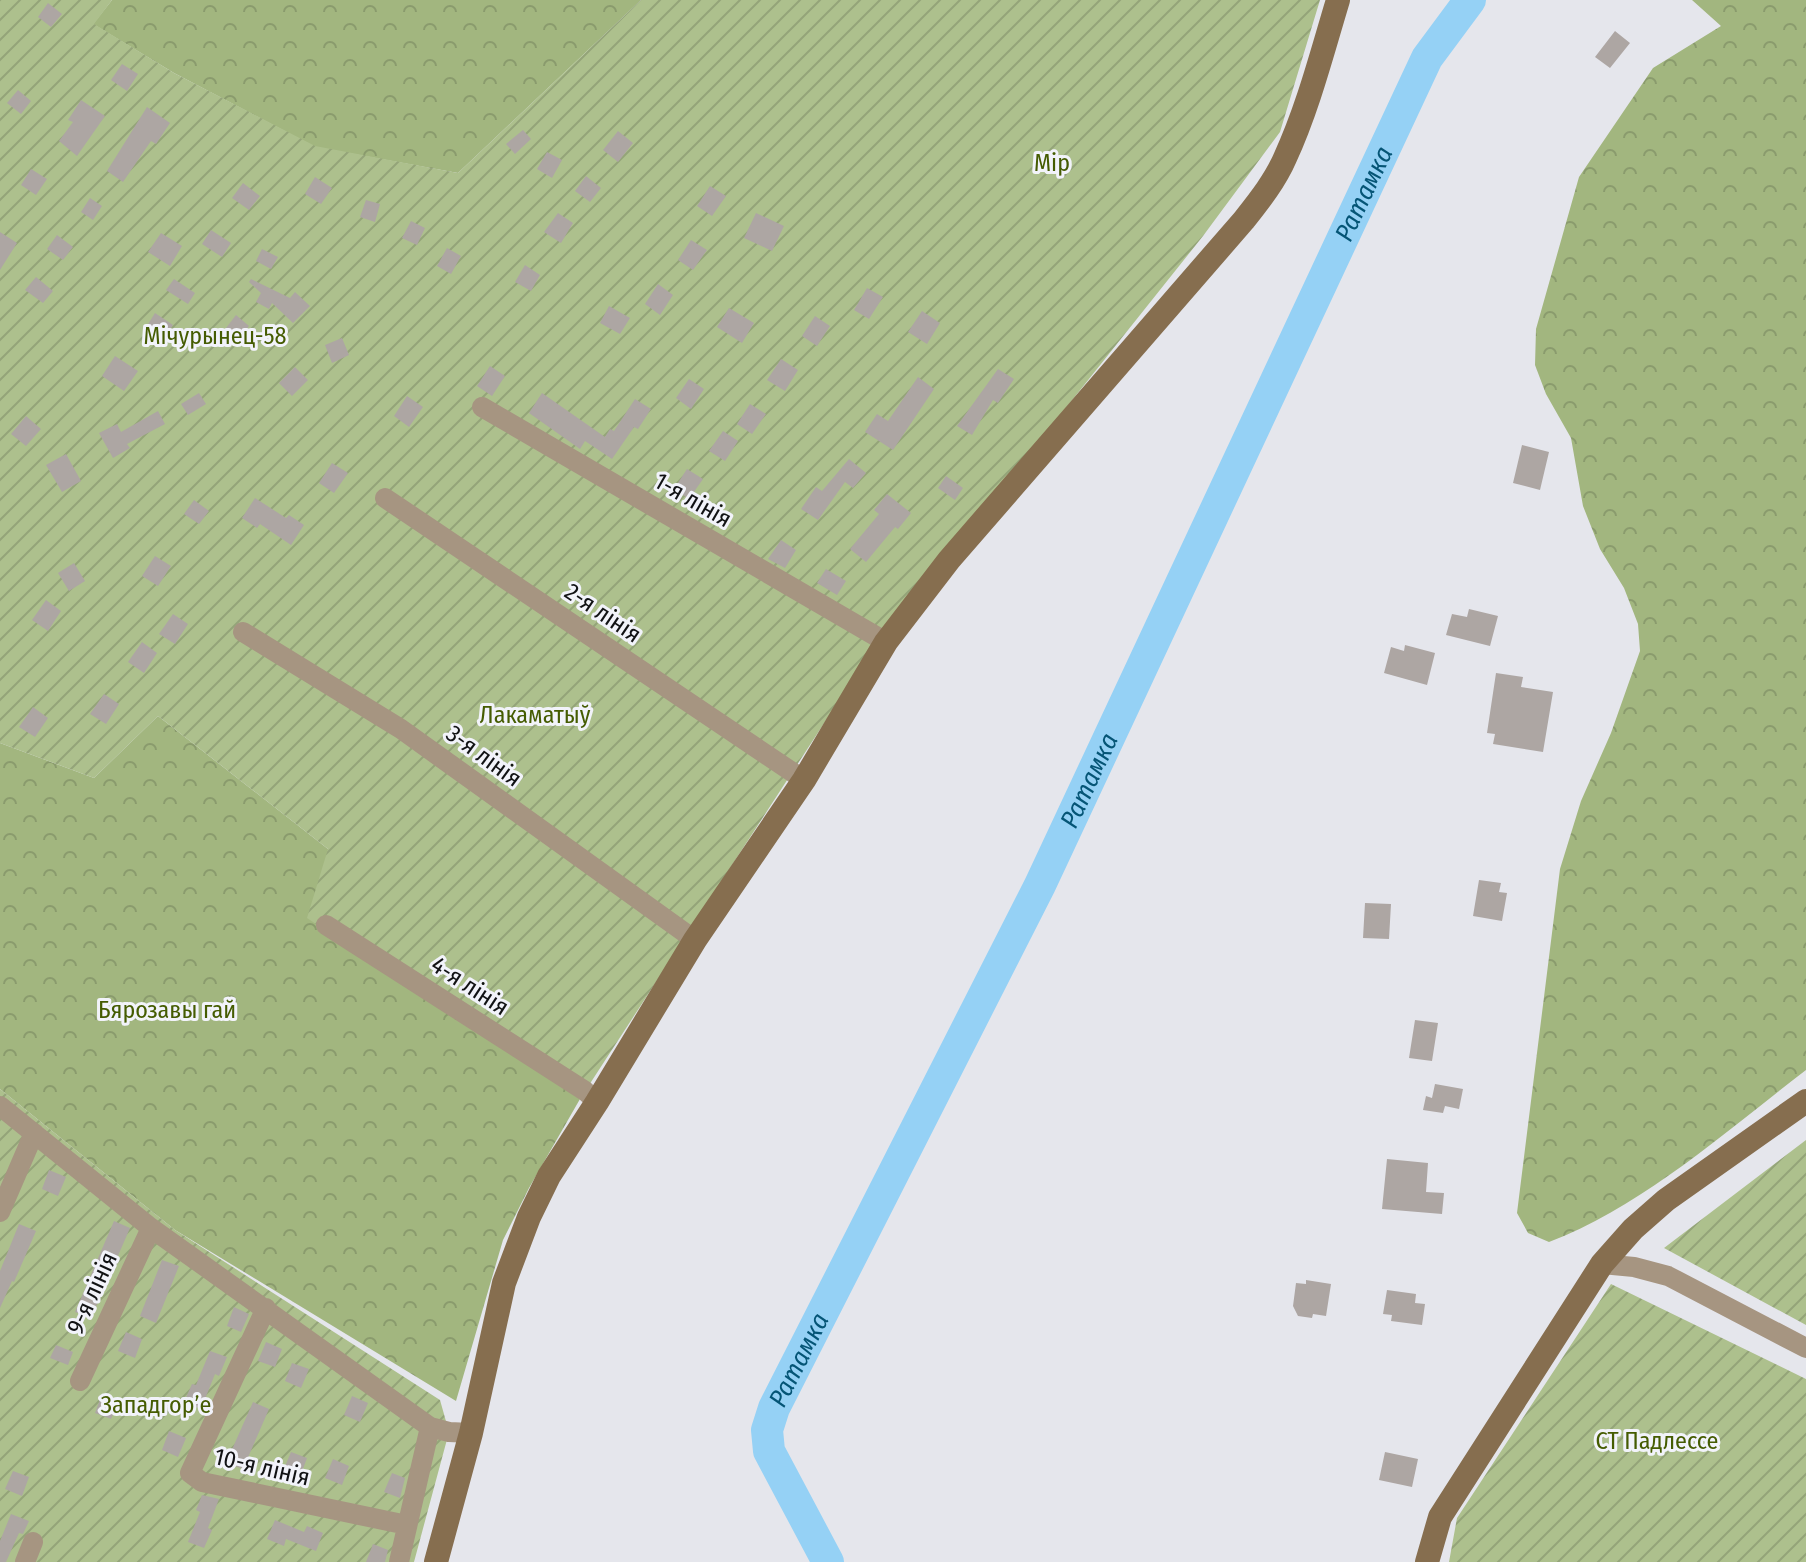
<svg xmlns="http://www.w3.org/2000/svg" width="1806" height="1562" viewBox="0 0 1806 1562" font-family="'Fira Sans Condensed',sans-serif">
	<style>
		.forest { fill: url(#forest-crowns) }
		.garden { fill: url(#garden-furrows) }
		.lines { fill: none; stroke-linecap: round; stroke-linejoin: round }
		.river { stroke: #95d1f5; stroke-width: 32 }
		.building { fill: #ada6a3 }
		.street { stroke: #a69581; stroke-width: 20 }
		.secondary { stroke: #866e4f; stroke-width: 24 }
		.labels { text-anchor: middle; dominant-baseline: central; stroke-width: 6; stroke-linejoin: round; paint-order: stroke }
		.park-label { font-size: 24px; fill: #455c02; stroke: #f2f3fa }
		.street-label { font-size: 24px; fill: #111214; stroke: #f2f3fa }
		.water-label { font-size: 26px; font-style: italic; fill: #055576; stroke: #f2f3fa }
	</style>
	<defs>
		<pattern id="forest-crowns" width="20" height="18" patternUnits="userSpaceOnUse" patternTransform="scale(2)"><rect width="20" height="18" fill="#a2b67f"/><path d="M2 6a3 3 0 1 1 6 0M12 15a3 3 0 1 1 6 0" fill="none" stroke="#8a9b6d"/></pattern>
		<pattern id="garden-furrows" width="10" height="10" patternUnits="userSpaceOnUse" patternTransform="scale(2)"><rect width="10" height="10" fill="#adc08d"/><path d="M-1 1l2-2M0 10L10 0M9 11l2-2" fill="none" stroke="#94a479"/></pattern>
	</defs>
	<rect width="100%" height="100%" fill="#e5e6ec"/>
	<path class="forest" d="M112 0H641L458 173 315 147 174 73 93 24Z
		M1692 0H1806V1070C1726 1131 1643 1206 1549 1242L1528 1233 1517 1213 1560 869 1581 801 1611 733 1640 651 1638 624 1624 588 1600 549 1583 506 1571 438 1546 394 1535 365 1536 329 1579 177 1653 68 1721 26Z
		M158 716 328 849 580 1099 529 1188 503 1240 456 1401 175 1230 0 1089V743L94 778Z"/>
	<path class="garden" d="M0 0H112L94 24 174 73 315 146 458 173 641 0H1320L1280 132 1203 236 1073 399 882 634 580 1099 307 918 328 849 158 716 94 778 0 743Z
		M0 1089 175 1230 440 1400 449 1432 414 1562H0Z
		M1806 1140V1325L1664 1248Z
		M1611 1284 1806 1379V1562H1449L1457 1518Z"/>
	<g class="lines">
		<path class="river" id="s1" d="M828 1562 769 1451 767 1430 774 1408 1040 885 1427 58 1470 0"/>
	</g>
	<path class="building" d="M48 3 62 14 51 27 38 17Z
		M1615 31 1630 43 1610 68 1595 57Z
		M122 64 138 74 127 91 111 80Z
		M18 90 31 101 21 114 7 103Z
		M81 100 105 116 77 156 59 141 73 122 68 120Z
		M147 107 170 123 156 144 151 141 123 182 107 171Z
		M523 130 531 139 515 154 506 144Z
		M618 131 633 143 618 162 603 150Z
		M547 152 562 160 552 178 537 169Z
		M31 169 47 179 36 195 21 185Z
		M586 176 601 188 590 202 575 191Z
		M315 177 332 188 321 204 305 194Z
		M243 183 260 196 249 210 232 198Z
		M710 186 726 196 712 216 697 206Z
		M90 198 102 206 93 220 81 212Z
		M366 200 380 204 375 222 360 217Z
		M558 213 573 223 561 243 544 232Z
		M756 213 784 226 772 251 744 238Z
		M411 221 425 228 417 245 402 238Z
		M211 230 231 243 222 257 202 244Z
		M0 232 17 243 0 270Z
		M161 233 182 246 170 266 148 252Z
		M57 235 73 247 63 260 47 249Z
		M691 240 707 250 693 270 678 260Z
		M447 248 461 256 451 274 437 266Z
		M262 249 278 257 271 269 256 261Z
		M525 265 540 275 531 291 515 282Z
		M36 277 53 291 43 303 25 290Z
		M174 279 195 293 188 304 166 290Z
		M251 279 290 298 295 292 310 306 293 323 272 303 269 309 256 302 261 293 249 282Z
		M658 284 673 295 660 315 645 304Z
		M867 288 883 297 869 319 854 310Z
		M609 306 630 318 620 334 600 323Z
		M729 308 754 323 742 343 717 327Z
		M922 311 940 323 927 344 908 332Z
		M155 313 173 325 163 341 145 329Z
		M236 315 249 326 239 339 226 328Z
		M815 316 830 326 817 346 802 336Z
		M342 338 349 355 332 363 325 345Z
		M115 356 138 371 124 391 102 376Z
		M781 359 798 370 785 391 767 380Z
		M490 366 505 376 492 396 477 386Z
		M295 367 308 380 292 396 279 383Z
		M998 369 1014 379 998 403 993 400 972 435 957 426Z
		M918 377 934 389 893 450 865 432 877 414 888 421Z
		M689 379 704 389 691 409 676 398Z
		M199 393 206 404 188 415 181 404Z
		M542 393 605 437 610 429 614 431 635 399 651 409 638 429 634 427 612 459 585 441 580 449 529 413Z
		M407 396 423 407 409 427 394 416Z
		M750 404 766 414 752 434 737 424Z
		M158 411 165 424 127 444 130 448 113 458 99 433 117 424 121 432Z
		M26 416 41 429 26 446 11 434Z
		M723 431 738 441 725 461 709 451Z
		M1522 445 1549 452 1540 490 1513 483Z
		M66 454 81 481 62 492 46 465Z
		M849 459 866 473 853 488 845 482 818 520 801 509 816 487 822 491Z
		M332 463 348 473 334 493 319 483Z
		M687 469 703 479 689 499 674 489Z
		M946 476 963 488 955 500 938 488Z
		M887 494 911 513 898 529 895 527 866 562 850 549 879 514 874 510Z
		M255 498 286 518 289 515 304 525 291 545 260 524 257 528 242 518Z
		M194 500 209 511 199 524 184 514Z
		M781 540 796 550 785 568 768 559Z
		M155 556 171 566 158 586 142 576Z
		M74 563 85 581 69 591 58 573Z
		M826 569 846 581 837 595 817 583Z
		M46 600 61 611 48 631 32 620Z
		M1469 609 1498 616 1490 646 1446 635 1452 614 1467 617Z
		M173 614 188 624 175 644 159 634Z
		M142 642 157 653 144 673 128 662Z
		M1405 645 1435 653 1427 685 1384 673 1391 647 1404 651Z
		M1496 673 1523 677 1521 687 1553 692 1543 752 1493 744 1495 734 1487 733Z
		M104 694 119 704 106 724 90 714Z
		M33 707 48 718 35 737 19 727Z
		M1479 880 1501 883 1499 892 1507 893 1502 921 1473 916Z
		M1365 903 1391 904 1389 939 1363 938Z
		M1415 1020 1438 1023 1432 1061 1409 1058Z
		M1435 1084 1463 1089 1459 1109 1445 1106 1443 1113 1423 1110 1426 1096 1432 1098Z
		M1387 1159 1428 1163 1426 1192 1444 1193 1442 1214 1382 1209Z
		M49 1170 66 1177 58 1196 42 1189Z
		M114 1221 130 1228 91 1318 75 1312Z
		M19 1224 36 1231 14 1282 12 1281 0 1308V1271Z
		M162 1260 179 1266 156 1323 140 1316Z
		M1306 1280 1331 1284 1326 1316 1313 1314 1312 1318 1298 1316 1293 1306 1296 1283 1306 1284Z
		M1387 1290 1416 1294 1415 1303 1425 1304 1422 1325 1391 1321 1392 1315 1383 1314Z
		M234 1307 249 1314 241 1332 227 1326Z
		M126 1332 142 1339 135 1358 118 1351Z
		M266 1342 282 1349 275 1367 258 1361Z
		M56 1345 73 1352 68 1365 50 1358Z
		M210 1351 227 1357 219 1376 215 1374 201 1409 184 1402 192 1384 196 1385Z
		M292 1363 309 1369 301 1388 285 1381Z
		M102 1394 119 1401 111 1419 95 1413Z
		M352 1396 368 1403 360 1422 344 1415Z
		M253 1402 269 1409 243 1469 226 1463Z
		M169 1431 186 1438 178 1457 162 1450Z
		M291 1452 307 1458 300 1477 283 1471Z
		M1385 1452 1418 1459 1412 1487 1379 1480Z
		M333 1459 349 1466 342 1485 325 1478Z
		M13 1471 29 1477 22 1496 5 1489Z
		M392 1473 405 1478 400 1498 384 1492Z
		M202 1495 219 1499 208 1528 212 1530 204 1548 188 1542 200 1512 196 1510Z
		M11 1514 29 1521 23 1534 19 1533 6 1562H0V1541Z
		M275 1520 304 1532 307 1526 323 1533 316 1551 286 1539 284 1546 267 1539Z
		M373 1544 388 1550 385 1562H366Z"/>
	<g class="lines">
		<path class="street" d="M482 407 886 642
			M385 498 804 780
			M243 632 401 729 695 940
			M326 925 585 1091 597 1102
			M0 1106 151 1228 430 1427 449 1432 471 1433
			M0 1212 34 1133
			M1602 1264 1634 1267 1668 1276 1806 1348
			M266 1308 190 1473 202 1482 407 1525
			M80 1381 151 1228
			M25 1562 33 1542
			M399 1562 430 1427"/>
		<path class="secondary" d="M436 1562 471 1433 504 1283 529 1217 549 1176 597 1102 695 940 804 780 886 642 949 560 1244 220C1259 201 1275 181 1285 158 1308 108 1322 53 1338 0
			M1427 1562 1440 1517 1602 1264 1633 1229 1666 1200 1806 1101"/>
	</g>
	<g class="labels">
		<g class="park-label">
			<text x="1052" y="163">Мір</text>
			<text x="215" y="336">Мічурынец-58</text>
			<text x="535" y="715">Лакаматыў</text>
			<text x="167" y="1010">Бярозавы гай</text>
			<text x="156" y="1405">Западгорʼе</text>
			<text x="1657" y="1441">СТ Падлессе</text>
		</g>
		<g class="street-label">
			<text transform="translate(693 500) rotate(30)">1-я лінія</text>
			<text transform="translate(603 613) rotate(34)">2-я лінія</text>
			<text transform="translate(484 756) rotate(36)">3-я лінія</text>
			<text transform="translate(470 986) rotate(33)">4-я лінія</text>
			<text transform="translate(92 1293) rotate(-65)">9-я лінія</text>
			<text transform="translate(262 1467) rotate(13)">10-я лінія</text>
		</g>
		<g class="water-label">
			<text stroke="none"><textPath href="#s1" startOffset="1520">Ратамка</textPath></text>
			<text stroke="none"><textPath href="#s1" startOffset="872">Ратамка</textPath></text>
			<text stroke="none"><textPath href="#s1" startOffset="224">Ратамка</textPath></text>
		</g>
	</g>
</svg>
